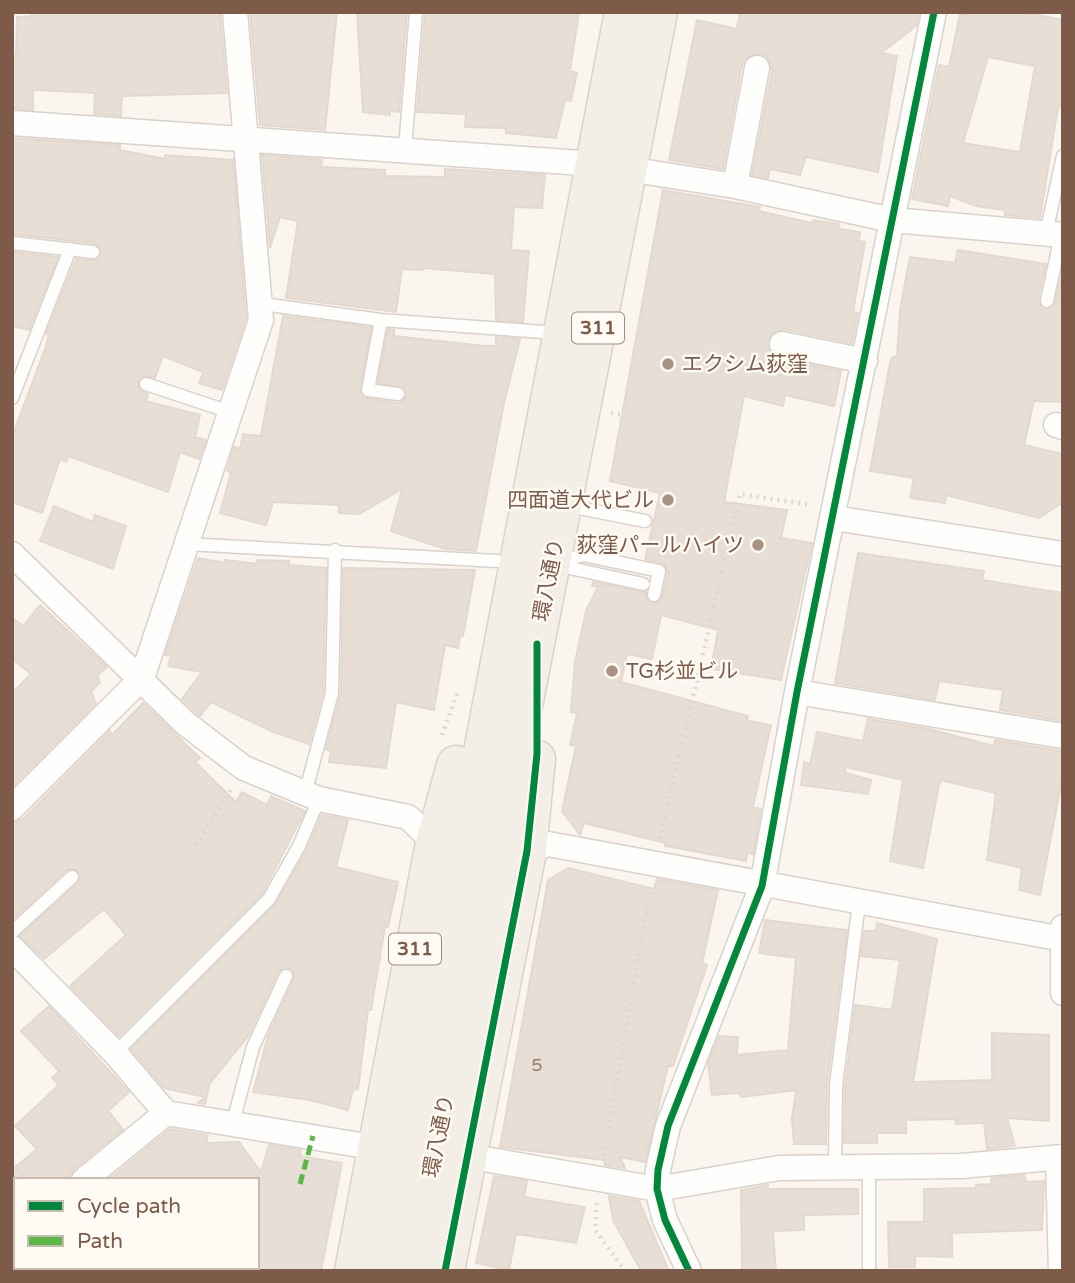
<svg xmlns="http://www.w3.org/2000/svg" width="1075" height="1283" viewBox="0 0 1075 1283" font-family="'Varela Round','Noto Sans JP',sans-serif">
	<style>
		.building { fill: #e7ded5; stroke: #e4d9d0; stroke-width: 2; fill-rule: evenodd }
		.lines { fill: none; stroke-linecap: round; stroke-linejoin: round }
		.service-casing { stroke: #dad1cb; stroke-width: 15 }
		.minor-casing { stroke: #dad1cb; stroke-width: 27 }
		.primary-casing { stroke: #dcd1ca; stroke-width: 41 }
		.path { stroke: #e0d6d1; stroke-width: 4.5; stroke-dasharray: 2 5; stroke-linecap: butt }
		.service { stroke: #fefefd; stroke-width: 12 }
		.minor { stroke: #fefefd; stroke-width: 24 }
		.primary { stroke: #f4efe6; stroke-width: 38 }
		.quiet { stroke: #58b947; stroke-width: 5; stroke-dasharray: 10 5; stroke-linecap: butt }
		.cycleway-casing { stroke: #fffaf3; stroke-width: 11 }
		.cycleway { stroke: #00873e; stroke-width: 7 }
		.poi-dot { fill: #a99183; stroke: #fffaf3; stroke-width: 2.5 }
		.labels { text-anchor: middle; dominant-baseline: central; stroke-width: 5; stroke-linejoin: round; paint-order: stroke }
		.number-label { font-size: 18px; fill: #9a7e6e }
		.shield { fill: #fffaf3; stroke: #a58b7c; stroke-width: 2 }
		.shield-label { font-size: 19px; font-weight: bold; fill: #7e5b49 }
		.poi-label { font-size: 21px; fill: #7e5b49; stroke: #fffaf3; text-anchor: start }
		.street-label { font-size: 21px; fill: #7e5b49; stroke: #fffaf3 }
	</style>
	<rect width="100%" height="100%" fill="#faf6ef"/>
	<path class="building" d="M32 12H220L227 93 122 96 121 116 94 114 95 93 33 90V110L12 108V56H16L17 17 31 16Z
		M250 12H337L325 130 260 125Z
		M357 12H407L399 112 390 111V115L363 112Z
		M425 12H579L570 71 577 73 571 101 565 100 556 138 506 133V128L465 127 466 114 417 112Z
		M740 12H919L916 26 881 53 897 56 878 172 806 157 800 175 770 169 768 178 752 175 772 71 767 57 759 53 746 58 742 65 723 169 669 160 697 20 737 29Z
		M973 12H1023L1063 20V108L1058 107 1040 218 1005 215V210L976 206 950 196 948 206 912 199 939 65 949 67 960 14 972 16ZM988 57 1035 66 1020 152 963 143Z
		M12 138 120 145V150L165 159V155L233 160 246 318 222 390 199 383 203 372 163 356 155 378 144 376 138 382 140 390 148 394 146 401 200 415 195 437 206 440 199 459 180 452 168 492 68 456 66 462 60 459 42 513 12 502V437L45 349 49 335 46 334 76 259 96 260 102 252 94 243 12 234Z
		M262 155 322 160 321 167 385 170V176L445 177V169L545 175 542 208 514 207 511 250 529 251 523 322 496 320 495 274 422 268V270L402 269 396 312 286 298 298 221 280 217 270 248Z
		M663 190 760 207 759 211 812 223 813 220 838 224 840 229 860 232 859 241 865 242 853 312 858 313 852 343 784 329 771 334 767 342 768 349 778 358 841 371 834 406 785 395 783 406 744 396 725 496V502L787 510 781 538 812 543 781 680 711 669 718 630 661 615 652 659 627 654 621 682 748 716 747 721 771 725 753 807 761 809 753 854 747 853 746 861 665 846 666 843 584 823 580 835 562 811 576 746 570 745 577 713 571 712 575 662 586 611 598 587 592 586 593 582 646 592 648 601 656 603 662 597 668 573 664 564 645 559 660 493 610 481Z
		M958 250 1046 264 1038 300 1041 307 1046 310 1055 303 1063 269V402L1034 401 1024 445 1063 454V502L1039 518 946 495 945 503 910 498 914 478 870 471 891 358 897 356 900 310 910 257 955 263Z
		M12 252 58 257 29 330 12 326Z
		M283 316 371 327 360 392 366 398 397 403 405 399 404 388 378 383 388 329 394 330V336L485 346H496V337L520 339 504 403 476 551 445 549 391 531 402 489 359 514 339 513V505L273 502 266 525 220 513 231 472 227 471 234 447 240 449 243 434 261 436Z
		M54 506 93 522 95 515 126 526 113 569 40 541Z
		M858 553 984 571 982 580 1063 593V721L1000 710 1003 690 939 681 935 700 835 683Z
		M198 558 225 563V560L257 564V560L289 561V565L326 568 323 692 309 744 273 732 211 702 200 716 182 699 202 672 168 666 171 656 165 655Z
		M343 568 475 570 463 636 460 635 458 648 445 645 434 710 396 702 386 768 329 762 331 751 326 749 341 693Z
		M40 605 107 667 97 676 100 682 91 692 96 703 12 787V693L31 674 12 659V618L23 626Z
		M143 703 200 758 195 762 236 802 242 792 267 805 271 796 305 811 262 894 119 1036 70 986 126 935 104 909 44 959 20 936 78 883 81 876 75 869 67 870 12 920V822L23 819 110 731 112 735Z
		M868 719 929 729 994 746 995 740 1063 751V774L1040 895 1019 890 1022 868 987 860 996 793 940 780 923 868 890 861 903 780 846 767 845 773 871 780 868 794 801 785 804 762 810 764 817 732 863 741Z
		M322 815 348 820 336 867 398 882 388 927 385 926 371 1010H368L358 1089 353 1090 348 1110 310 1100 253 1092 268 1036 294 979 293 970 286 967 278 972 249 1035 210 1083 205 1104 198 1103 205 1097 164 1088 131 1049 275 905 307 850Z
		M568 868 654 889 657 879 718 890 702 963 707 965 673 1066H668L645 1162 620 1157 625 1168 605 1165 604 1160 500 1147 548 880Z
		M765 920 847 930 827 1084 826 1144H794L792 1119 796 1090 742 1097 738 1093 712 1095 708 1064 719 1036 738 1037 737 1055 788 1050 796 958 759 953Z
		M877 923 937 939 913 1082 992 1080V1033L1049 1035V1121L1007 1118 1015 1146 987 1149 984 1123 955 1124 956 1119 906 1120V1133H877V1143H844L845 1086 855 1005 892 1010 900 960 861 956 864 931H876Z
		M49 1006 129 1092 108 1111 123 1129 75 1168 69 1180H12V1170L37 1149 15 1126 59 1085 52 1078 59 1071 21 1031Z
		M170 1129 208 1135 206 1143 239 1142 261 1172 269 1145 301 1150 300 1156 342 1163 321 1271H257L259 1180H108Z
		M1024 1175 1026 1182 1044 1181 1042 1230 952 1233V1257L915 1256V1267H889L888 1222H924V1189L975 1188 976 1185 992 1184 991 1178Z
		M494 1176 527 1181 524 1197 585 1207 576 1243 516 1234 509 1270 476 1263Z
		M768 1185V1189H858V1214L804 1215V1230L773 1231 776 1271H742L741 1190Z
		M609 1196 639 1201 669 1271H641L613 1220Z"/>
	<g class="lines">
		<defs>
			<path id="service" d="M405 149 416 12
				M1046 233 1063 156
				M12 243 93 252
				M1047 301 1061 235
				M262 304 381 320 557 333
				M381 320 368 390 398 394
				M146 384 230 412
				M12 398 70 249
				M564 505 645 521
				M186 544 514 562
				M556 563 583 555 659 571 654 595
				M556 565 643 584
				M305 794 332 693 335 550
				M12 932 72 877
				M115 1053 269 899 299 846 319 799
				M233 1122 253 1047 286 976
				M835 1168 836 1085 859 903
				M869 1168V1271
				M165 1267 168 1271"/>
			<path id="minor" d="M12 123 596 164 735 186 892 220 1063 235
				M735 186 757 68
				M782 344 865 361
				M1056 425 1063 427
				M834 518 1063 554
				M12 554 185 723 244 768 319 799 408 817 435 843
				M797 692 1063 736
				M12 808 142 678 261 320 235 12
				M527 851 548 844 1063 939
				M1063 927V993
				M12 948 115 1053 166 1113 378 1148
				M467 1156 657 1189 779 1168 961 1166 1063 1157
				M1058 1158 1061 1271
				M84 1180 166 1113
				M12 1240 16 1237
				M689 1271 665 1220 657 1189 658 1170 668 1126 762 886 797 692 934 12"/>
			<path id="primary" d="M354 1271 435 843 456 765
				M384 1271 624 12
				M413 1271 658 12
				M445 1271 527 851 536 759"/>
		</defs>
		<use href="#service" class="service-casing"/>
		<use href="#minor" class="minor-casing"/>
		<use href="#primary" class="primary-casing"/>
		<path class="path" d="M611 413 621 415
			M442 735 458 691
			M660 839 740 494 811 505
			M196 845 231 790
			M604 1156 650 889
			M12 1164 26 1180
			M597 1203 595 1230 625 1271"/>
		<use href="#service" class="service"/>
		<use href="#minor" class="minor"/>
		<use href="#primary" class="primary"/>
		<path class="quiet" d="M300 1184 313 1136"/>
		<defs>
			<path id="cycleway" d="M445 1271 527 851 537 754V644
				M689 1271 665 1220 657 1189 658 1170 668 1126 762 886 797 692 934 12"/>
		</defs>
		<use href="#cycleway" class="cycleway-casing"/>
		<use href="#cycleway" class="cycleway"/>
	</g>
	<g class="poi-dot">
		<circle cx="668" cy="364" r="7"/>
		<circle cx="668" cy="500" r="7"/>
		<circle cx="758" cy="545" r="7"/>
		<circle cx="612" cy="671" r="7"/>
	</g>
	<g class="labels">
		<g class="number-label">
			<text x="537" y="1065">5</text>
		</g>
		<g class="shield">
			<rect x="572" y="312.5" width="52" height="31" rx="5"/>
			<rect x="389" y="933.5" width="52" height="31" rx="5"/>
		</g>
		<g class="shield-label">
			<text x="598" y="328">311</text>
			<text x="415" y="949">311</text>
		</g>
		<g class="poi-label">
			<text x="682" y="364">エクシム荻窪</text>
			<text x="654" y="500" text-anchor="end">四面道大代ビル</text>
			<text x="744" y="545" text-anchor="end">荻窪パールハイツ</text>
			<text x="626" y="671">TG杉並ビル</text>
		</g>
		<g class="street-label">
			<text transform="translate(549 580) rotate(-79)">環八通り</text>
			<text transform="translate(439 1136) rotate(-79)">環八通り</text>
		</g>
	</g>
	<rect width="1075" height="1283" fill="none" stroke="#7e5b49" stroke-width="28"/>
	<rect x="14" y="1178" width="245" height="91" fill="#fffaf3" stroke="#cbbaaf" stroke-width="2"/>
	<rect x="28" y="1201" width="35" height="10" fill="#00873e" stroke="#cbbaaf" stroke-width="2"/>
	<text x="77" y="1213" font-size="21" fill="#7e5b49">Cycle path</text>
	<rect x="28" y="1236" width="35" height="10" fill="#58b947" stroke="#cbbaaf" stroke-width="2"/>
	<text x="77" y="1248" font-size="21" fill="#7e5b49">Path</text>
</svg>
